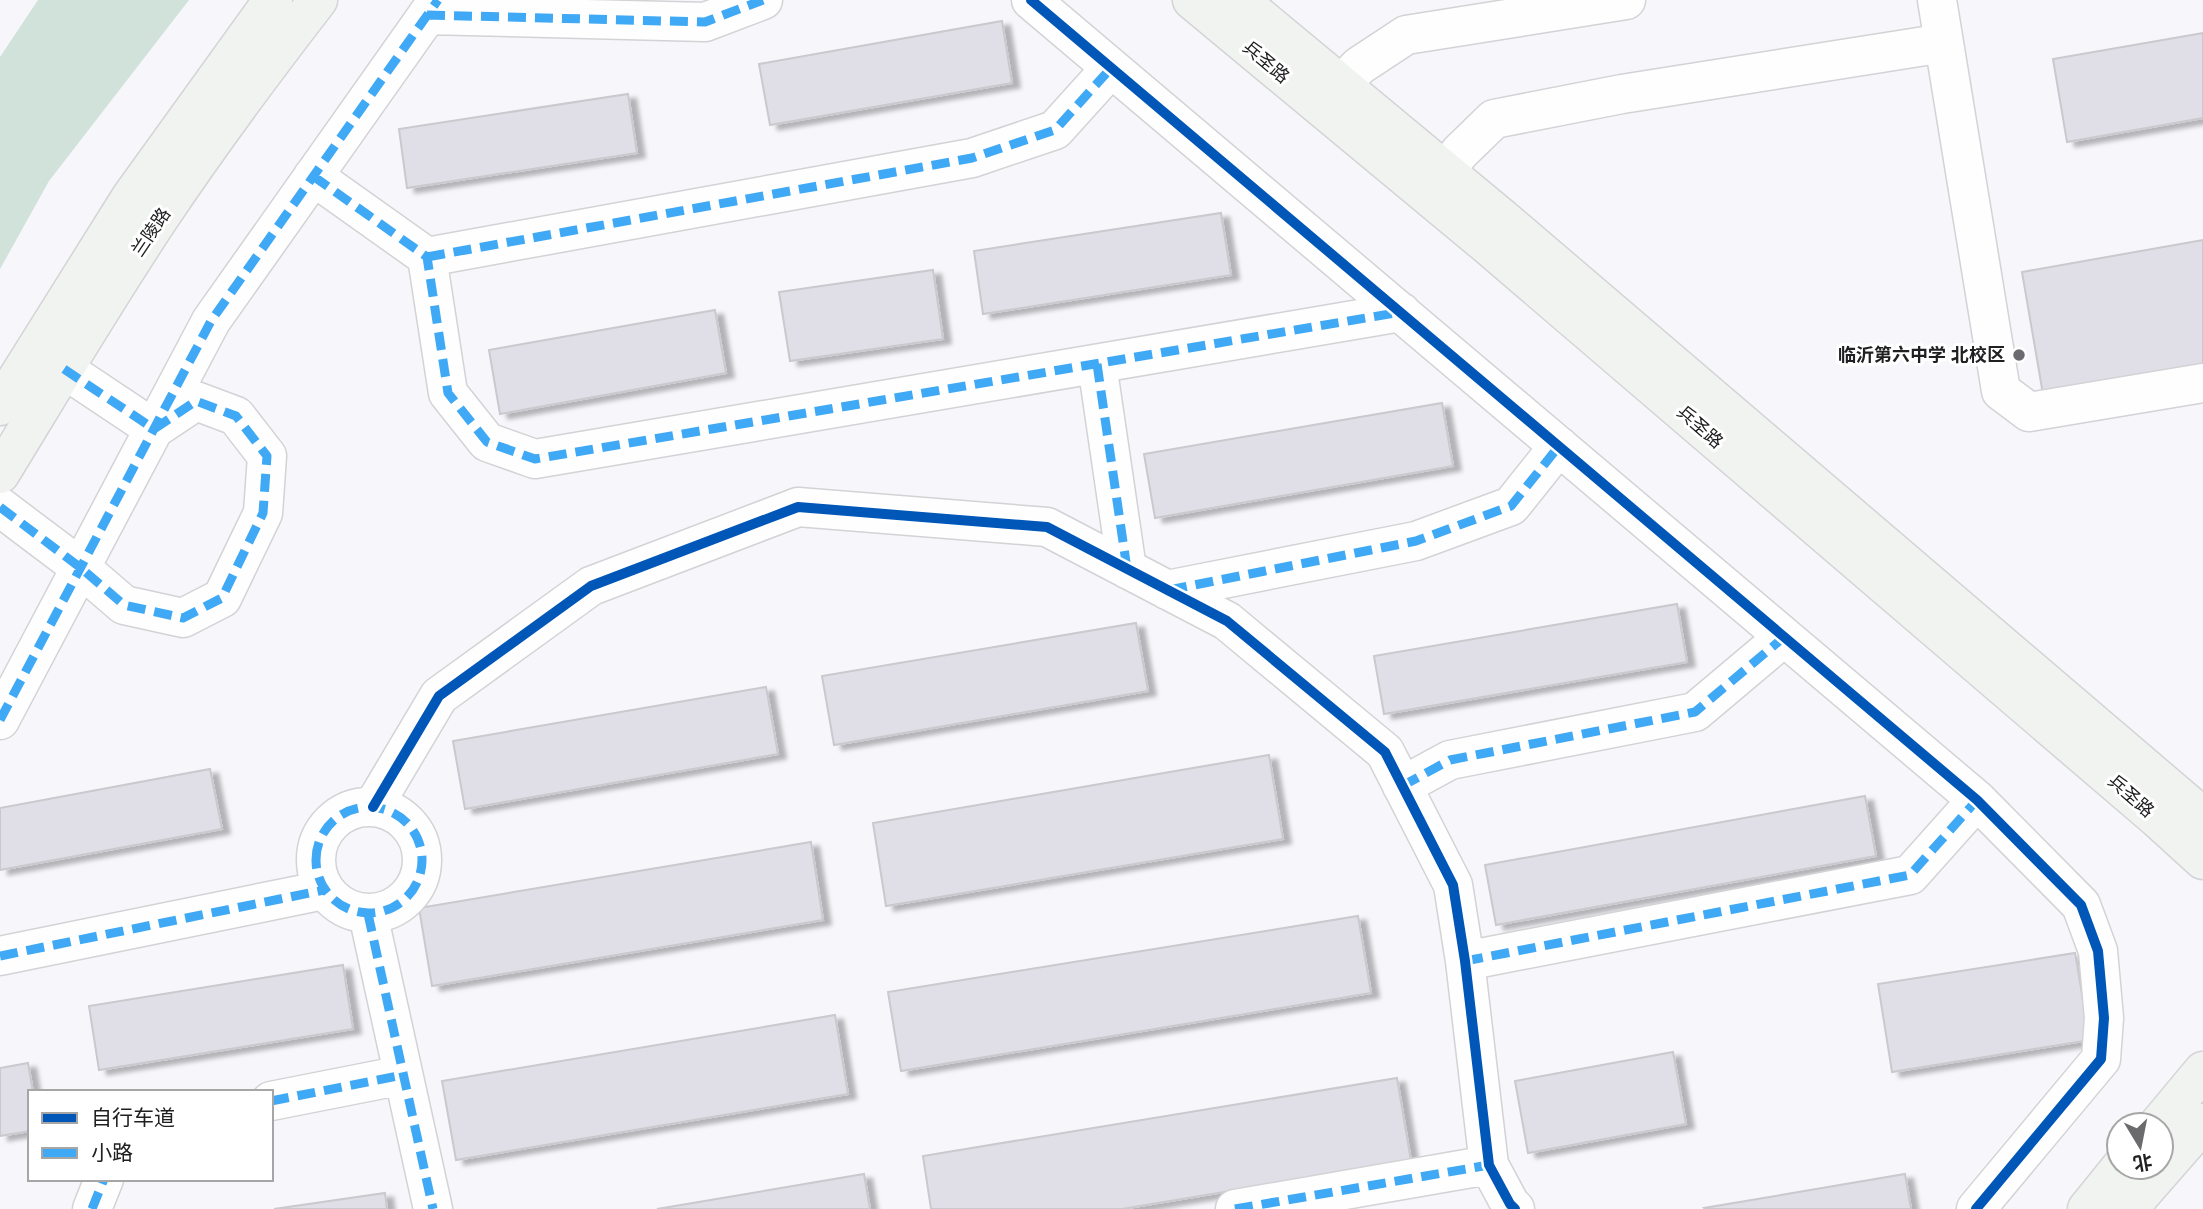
<svg xmlns="http://www.w3.org/2000/svg" width="2203" height="1209" viewBox="0 0 2203 1209" font-family="Montserrat,'Noto Sans SC',sans-serif">
	<style>
		.green { fill: #d1e2db }
		.building { fill: #e0dfe7; stroke: #cac9cd; stroke-width: 2; filter: url(#shadow) }
		.lines { fill: none; stroke-linecap: round; stroke-linejoin: round }
		.minor-casing { stroke: #d3d3d6; stroke-width: 41 }
		.major-casing { stroke: #d4d4d6; stroke-width: 41 }
		.minor { stroke: #fefefe; stroke-width: 38 }
		.major { stroke: #f1f3f0; stroke-width: 38 }
		.quiet { stroke: #3fa9f5; stroke-width: 9; stroke-dasharray: 18 9; stroke-linecap: butt }
		.cycleway-casing { stroke: #fff; stroke-width: 15 }
		.cycleway { stroke: #0057b8; stroke-width: 10 }
		.poi-dot { fill: #6b6b6e; stroke: #fff; stroke-width: 2.5 }
		.labels { text-anchor: middle; dominant-baseline: central; stroke-width: 6; stroke-linejoin: round; paint-order: stroke }
		.street-label { font-size: 18px; fill: #202022; stroke: #fff }
		.poi-label { font-size: 18px; font-weight: bold; fill: #202022; stroke: #fff; text-anchor: end }
	</style>
	<defs>
		<filter id="shadow"><feDropShadow dx="8" dy="4.5" stdDeviation="2" flood-color="#0004"/></filter>
	</defs>
	<rect width="100%" height="100%" fill="#f6f6fb"/>
	<path class="green" d="M38 0H189L49 181 0 269V57Z"/>
	<path class="building" d="M1002 21 1012 83 770 125 759 64Z
		M2203 33V118L2067 142 2053 59Z
		M628 94 637 153 407 188 399 129Z
		M1221 213 1231 275 983 314 974 251Z
		M2203 240V371L2044 400 2022 272Z
		M933 270 943 339 790 361 779 292Z
		M715 310 726 373 500 414 489 350Z
		M1442 403 1453 466 1155 518 1144 454Z
		M1677 604 1687 662 1384 714 1374 656Z
		M1136 623 1148 691 834 745 822 676Z
		M766 687 778 754 465 809 453 741Z
		M1269 755 1283 839 886 906 873 823Z
		M210 769 222 829 0 870V808Z
		M1865 796 1876 856 1496 925 1485 865Z
		M811 842 823 920 432 986 419 908Z
		M1358 916 1371 993 901 1071 888 992Z
		M2075 953 2090 1040 1892 1072 1878 984Z
		M343 965 353 1029 99 1070 89 1006Z
		M835 1015 848 1094 456 1160 442 1081Z
		M1673 1052 1686 1124 1528 1153 1515 1081Z
		M28 1063 33 1092H30V1131L0 1136V1068Z
		M1397 1078 1411 1161 1122 1209H931L923 1156Z
		M864 1174 870 1209H657Z
		M1905 1174 1911 1209H1705L1704 1208Z
		M385 1193 387 1209H274Z"/>
	<g class="lines">
		<defs>
			<path id="minor" d="M1031 0 1977 800 2081 905 2098 951 2104 1018 2101 1059 1976 1209
				M1937 0 2001 391 2029 412 2203 383
				M427 15 705 22 763 0
				M1341 85 1359 66 1406 35 1626 0
				M1445 171 1460 152 1494 119 1622 94 1944 43
				M313 176 427 257 448 393 487 442 535 459 1401 312
				M427 257 972 158 1055 130 1111 68
				M1097 364 1127 569
				M0 507 81 568 124 605 183 618 222 598 263 513 267 456 236 416 196 401 154 429 64 369
				M1167 590 1416 541 1511 506 1559 446
				M0 720 211 321 438 0
				M1402 786 1450 760 1695 712 1784 637
				M316 860a53 53 0 1 1 106 0a53 53 0 1 1-106 0Z
				M373 807 439 696 591 586 798 507 1047 527 1227 621 1385 752 1453 885 1465 961 1489 1165 1510 1204 1515 1209
				M368 914 433 1209
				M0 956 324 890
				M1465 961 1910 875 1977 800
				M271 1101 403 1075
				M92 1209 104 1179
				M1235 1209 1489 1165"/>
			<path id="major" d="M1192 0 1485 243 2158 819 2203 860
				M1239 0 1503 219 2203 817
				M0 406 131 197 273 0
				M0 474C52 389 103 303 158 220 208 145 263 71 318 0
				M2158 1125 2203 1071
				M2087 1209 2121 1167
				M2128 1209 2203 1123"/>
		</defs>
		<use href="#minor" class="minor-casing"/>
		<use href="#major" class="major-casing"/>
		<use href="#minor" class="minor"/>
		<use href="#major" class="major"/>
		<path class="quiet" d="M427 15 705 22 763 0
			M313 176 427 257 448 393 487 442 535 459 1401 312
			M427 257 972 158 1055 130 1111 68
			M1097 364 1127 569
			M0 507 81 568 124 605 183 618 222 598 263 513 267 456 236 416 196 401 154 429 64 369
			M1169 590 1416 541 1511 506 1559 446
			M0 720 211 321 438 0
			M1402 786 1450 760 1695 712 1784 637
			M316 860a53 53 0 1 1 106 0a53 53 0 1 1-106 0Z
			M368 914 433 1209
			M0 956 324 890
			M1465 961 1910 875 1977 800
			M271 1101 403 1075
			M92 1209 104 1179
			M1235 1209 1489 1165"/>
		<defs>
			<path id="cycleway" d="M1031 0 1977 800 2081 905 2098 951 2104 1018 2101 1059 1976 1209
				M373 807 439 696 591 586 798 507 1047 527 1227 621 1385 752 1453 885 1465 961 1489 1165 1510 1204 1515 1209"/>
		</defs>
		<use href="#cycleway" class="cycleway-casing"/>
		<use href="#cycleway" class="cycleway"/>
	</g>
	<circle class="poi-dot" cx="2019" cy="355" r="7"/>
	<g class="labels">
		<g class="street-label">
			<text transform="translate(1266 62) rotate(40)">兵圣路</text>
			<text transform="translate(151 232) rotate(-56)">兰陵路</text>
			<text transform="translate(1700 427) rotate(41)">兵圣路</text>
			<text transform="translate(2131 796) rotate(41)">兵圣路</text>
		</g>
		<g class="poi-label">
			<text x="2005" y="355">临沂第六中学 北校区</text>
		</g>
	</g>
	<rect x="28" y="1090" width="245" height="91" fill="#ffffff" stroke="#a6a6a7" stroke-width="2"/>
	<rect x="42" y="1113" width="35" height="10" fill="#0057b8" stroke="#a6a6a7" stroke-width="2"/>
	<text x="91" y="1125" font-size="21" fill="#202022">自行车道</text>
	<rect x="42" y="1148" width="35" height="10" fill="#3fa9f5" stroke="#a6a6a7" stroke-width="2"/>
	<text x="91" y="1160" font-size="21" fill="#202022">小路</text>
	<g transform="translate(2140 1146) rotate(170)"><circle r="33" fill="#ffffff" stroke="#a6a6a7" stroke-width="2"/>
	<path d="M0-5L12 26L0 18L-12 26Z" fill="#6b6b6e"/>
	<text y="-10" font-size="19" font-weight="bold" text-anchor="middle" fill="#202022">北</text>
	</g>
</svg>
